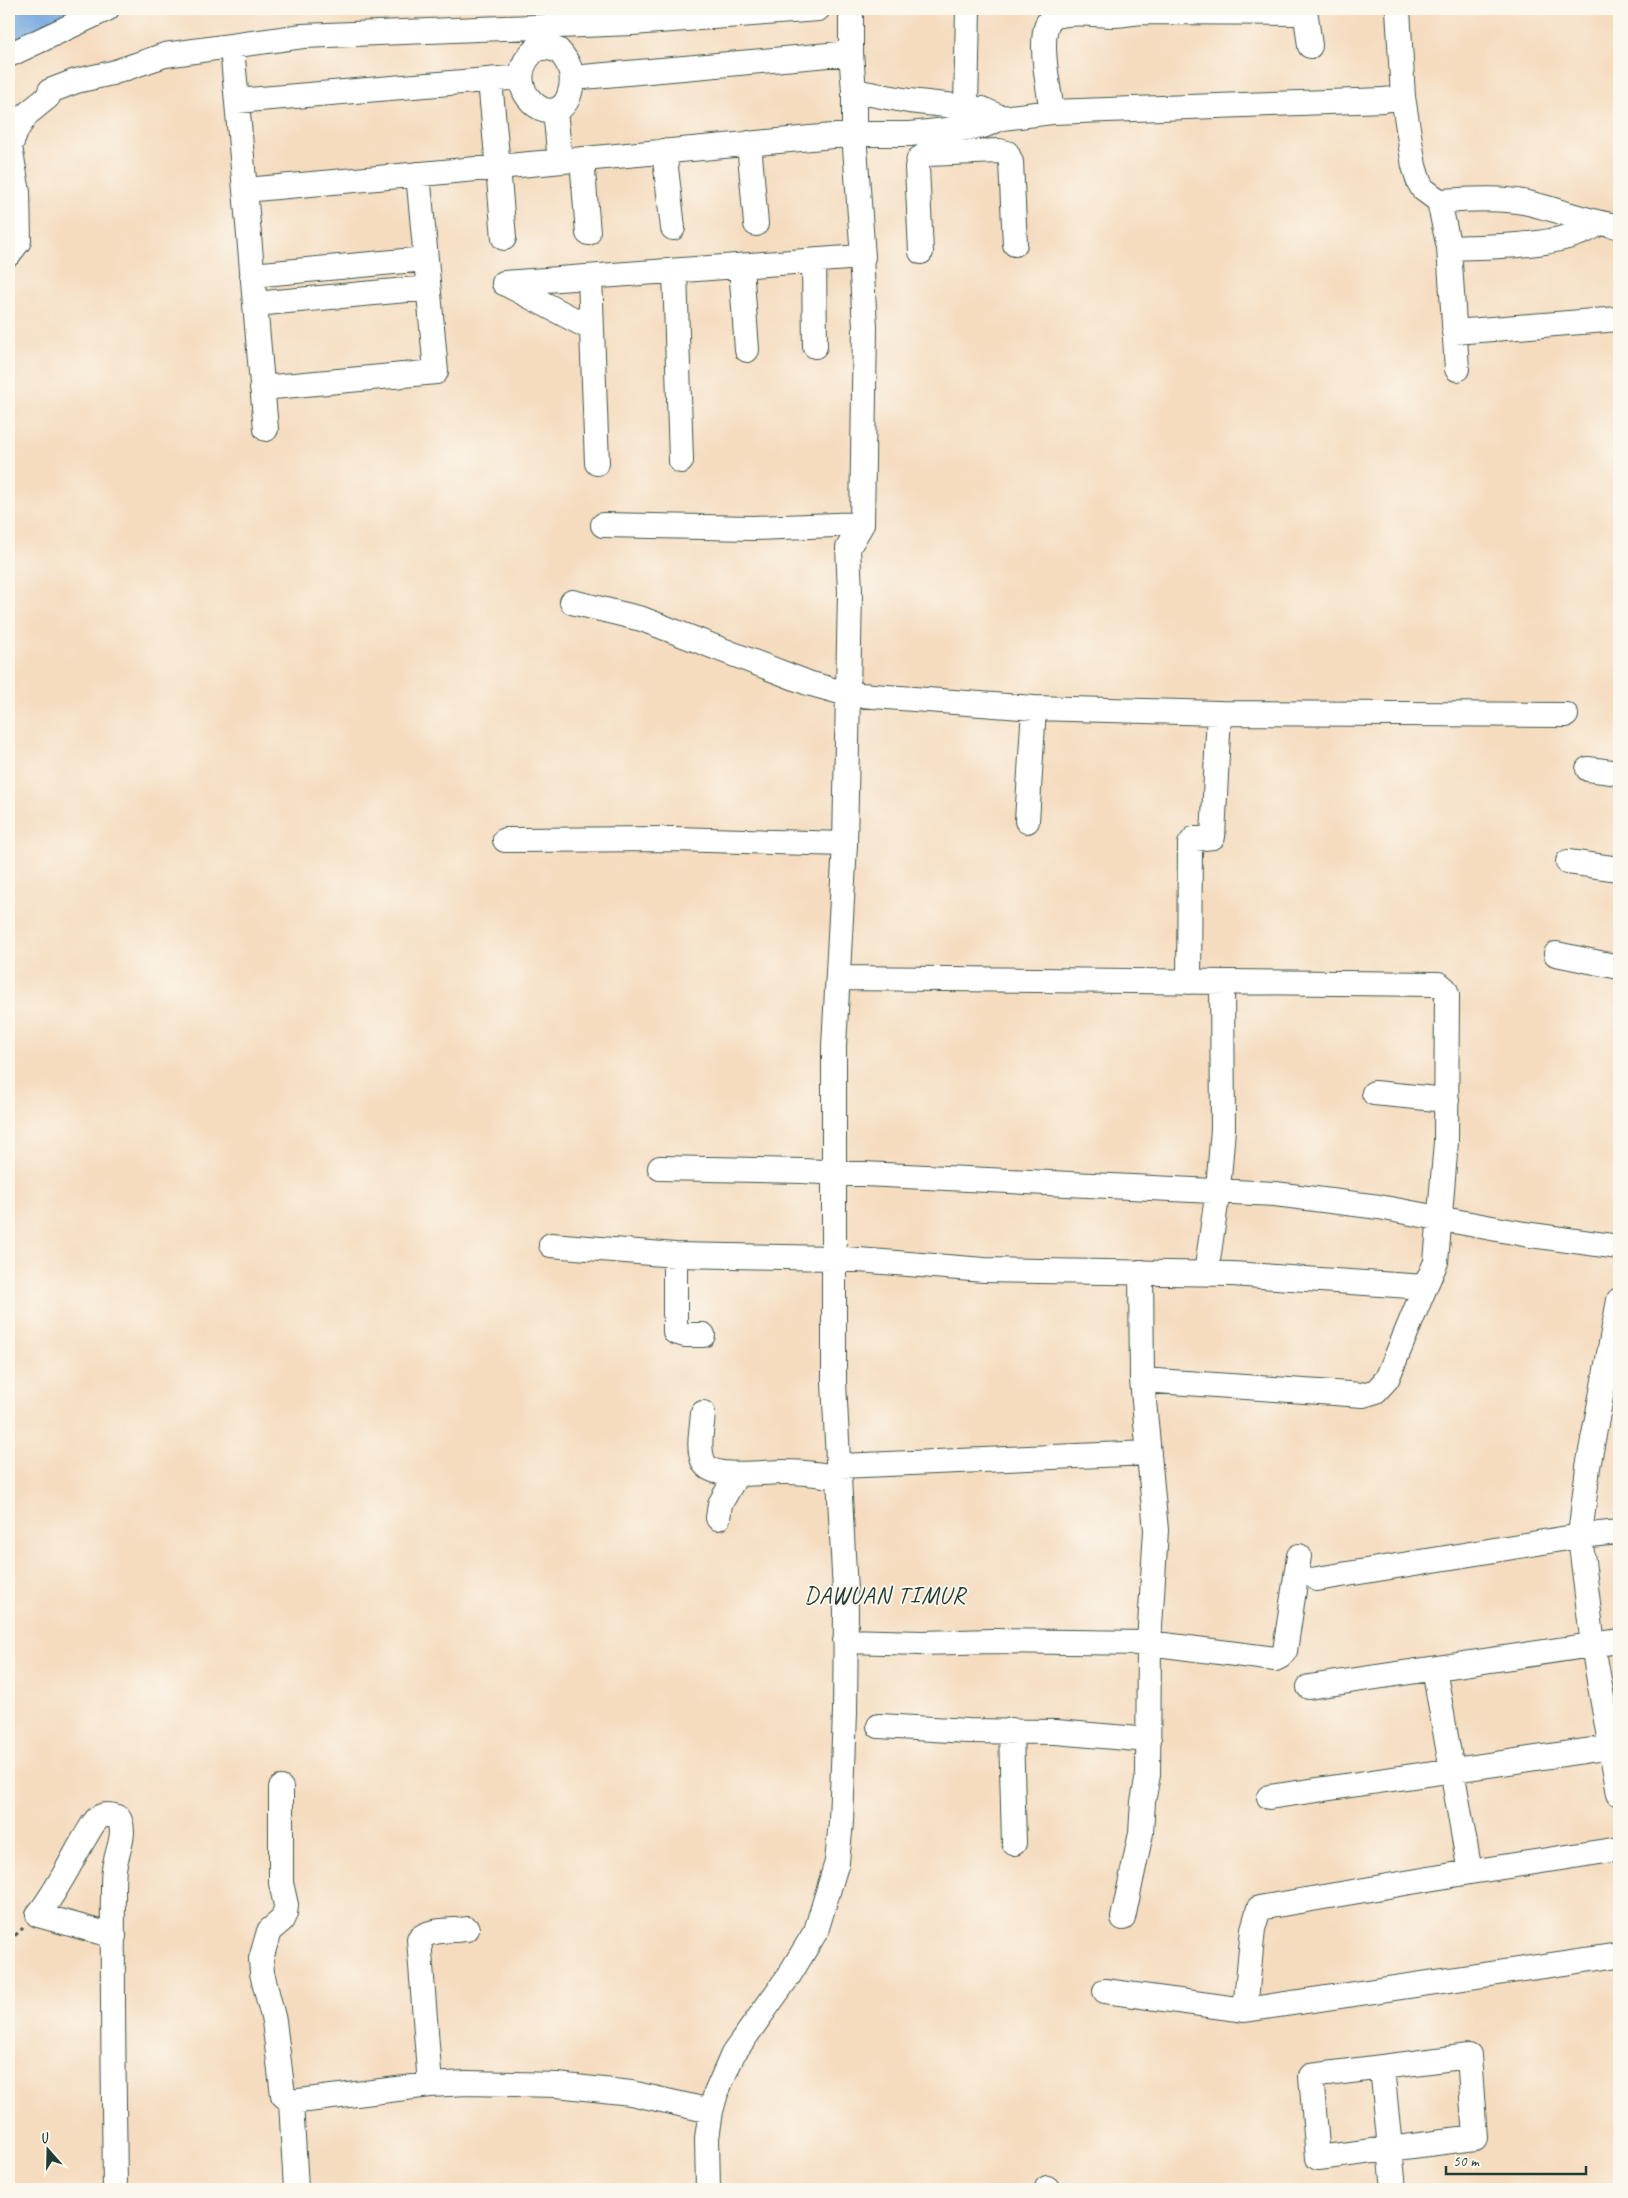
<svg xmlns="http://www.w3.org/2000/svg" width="1628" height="2198" viewBox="0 0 1628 2198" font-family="Caveat,sans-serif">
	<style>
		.water { fill: #75a7e1; stroke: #4a728a }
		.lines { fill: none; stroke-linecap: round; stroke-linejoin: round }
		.minor-casing { stroke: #3f5549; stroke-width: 26 }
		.path { stroke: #3f5549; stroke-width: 3; stroke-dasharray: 4 4; stroke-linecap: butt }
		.minor { stroke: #fff; stroke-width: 24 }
		.labels { text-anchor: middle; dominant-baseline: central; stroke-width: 4; stroke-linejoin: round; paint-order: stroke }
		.quarter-label { font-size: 24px; letter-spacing: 1px; fill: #1f3d34; stroke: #fbf7ec }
	</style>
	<rect width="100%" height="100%" fill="#fbf7ec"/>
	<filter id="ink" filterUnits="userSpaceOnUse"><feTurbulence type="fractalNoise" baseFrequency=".02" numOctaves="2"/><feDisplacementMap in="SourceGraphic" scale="10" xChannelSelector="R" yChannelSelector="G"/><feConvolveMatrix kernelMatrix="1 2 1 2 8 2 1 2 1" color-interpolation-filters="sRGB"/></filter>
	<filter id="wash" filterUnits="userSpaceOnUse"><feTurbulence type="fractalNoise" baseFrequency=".0096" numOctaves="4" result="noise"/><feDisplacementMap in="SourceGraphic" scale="20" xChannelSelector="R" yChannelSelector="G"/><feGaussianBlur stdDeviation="1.12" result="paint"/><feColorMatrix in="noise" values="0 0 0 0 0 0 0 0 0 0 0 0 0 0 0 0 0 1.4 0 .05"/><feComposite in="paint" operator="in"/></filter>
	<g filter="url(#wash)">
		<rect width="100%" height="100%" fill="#f5dcbf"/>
		<path class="water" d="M9 9H107L9 55Z"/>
	</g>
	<g filter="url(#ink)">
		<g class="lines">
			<defs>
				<path id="minor" d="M1305 9 1310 46
					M1141 12 1305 13
					M539 47 558 50C568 61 574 72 571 88 560 144 489 83 539 47Z
					M9 55 107 9
					M233 59 245 190
					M572 78 851 53
					M490 81 498 167 854 134H910L983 126 1002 118 1052 112 1384 100 1403 97 1398 9
					M854 91 909 101 982 109 1002 118
					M1403 97 1414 166 1419 182 1423 189 1439 201 1449 248 1457 369
					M237 101 521 77
					M966 108 968 9
					M555 110 560 161
					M1052 112C1050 94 1035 28 1052 18 1066 10 1097 15 1114 15 1123 15 1132 13 1141 12L1140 9
					M749 143 756 224
					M664 151 673 228
					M582 159 588 233
					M418 174 426 259
					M1439 201C1466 200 1496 197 1523 202 1555 208 1588 223 1619 226
					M1449 248C1492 246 1562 248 1598 224
					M921 252 917 167 919 159 927 154 999 151 1007 153 1011 162 1015 244
					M9 254 19 241 18 192 10 147 17 129 27 114 48 97 50 91 76 81 112 73 165 55 303 36 632 23 818 9
					M814 261 815 346
					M741 266 747 350
					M675 272 681 461
					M252 275 426 259 436 372 262 388
					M590 277 597 463
					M504 283 861 257
					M504 283 592 329
					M255 304 428 288
					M1454 332 1619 319
					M266 429 245 190 498 167 504 238
					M603 525 753 528 862 524
					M572 602 642 619 808 683 847 694 1034 708 1219 713 1566 715
					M1588 769 1619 773
					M1027 821 1034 708
					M505 840 674 839 845 844
					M1568 862 1619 869
					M1556 954 1619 967
					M1189 982 1190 844 1194 839 1213 837 1219 713
					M1374 1093 1447 1100
					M660 1168 802 1171 1275 1194 1379 1207 1524 1234 1619 1247
					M551 1245 675 1255 833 1258 984 1270 1232 1274 1425 1287 1436 1262 1446 1142 1447 994 1445 989 1439 984 839 978
					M675 1255V1332L685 1335H703
					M1206 1274 1218 1190 1223 1129 1222 982
					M1619 1300 1588 1467 1580 1536 1593 1646 1619 1794
					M1142 1380 1363 1395 1376 1391 1387 1379 1425 1287
					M703 1413C702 1429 697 1449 704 1463 714 1481 768 1471 786 1472 804 1472 822 1475 840 1477
					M840 1466 1149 1453
					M718 1518 720 1504 737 1474
					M1317 1579 1580 1536 1619 1532
					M845 1641 922 1643 993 1641 1149 1643 1275 1659 1281 1656 1285 1651 1299 1556
					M1434 1669 1470 1872
					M1309 1687 1619 1641
					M879 1726 968 1731 1056 1732 1149 1740
					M1011 1730 1014 1843
					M281 1788V1883L286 1905 285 1913 282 1920 269 1931 261 1959 262 1973 274 2021 283 2095 291 2102 430 2085 466 2083 557 2085 631 2093 711 2111
					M1269 1797 1619 1746
					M1123 1918 1141 1833 1143 1802 1148 1775 1149 1643 1156 1530 1142 1380 1141 1272
					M114 1936 38 1915C57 1891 69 1865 84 1839 88 1833 92 1824 97 1819 103 1813 111 1815 118 1817 128 1832 116 1853 114 1869 113 1876 113 1884 113 1891 112 1991 114 2090 115 2189
					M1105 1991 1245 2010 1619 1955
					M1245 2010 1253 1929 1259 1908 1470 1872 1619 1849
					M1469 2056 1475 2138 1318 2158 1311 2076Z
					M1382 2067 1394 2189
					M430 2085 419 1939C428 1929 454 1931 467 1929
					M291 2102 296 2189
					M708 2189 707 2138 711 2111 716 2093 733 2054 788 1977 816 1931 837 1862 841 1822 845 1712 846 1611 834 1383V1046L845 844 850 592 848 548 862 524 865 327 861 257H863L854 134V91L851 53V9
					M1047 2189V2188"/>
			</defs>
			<use href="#minor" class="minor-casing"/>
			<path class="path" d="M9 1941 23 1928"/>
			<use href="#minor" class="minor"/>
		</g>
	</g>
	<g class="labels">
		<g class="quarter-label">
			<text x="885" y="1595">DAWUAN TIMUR</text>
		</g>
	</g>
	<rect width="1628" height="2198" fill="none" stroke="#fbf7ec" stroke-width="30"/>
	<g transform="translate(48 2150) rotate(340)" stroke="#fbf7ec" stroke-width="4" paint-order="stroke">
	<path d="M0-4L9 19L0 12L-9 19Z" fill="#1f3d34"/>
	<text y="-8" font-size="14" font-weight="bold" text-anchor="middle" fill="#1f3d34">U</text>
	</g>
	<path d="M1446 2166v8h140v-8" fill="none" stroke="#1f3d34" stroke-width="2.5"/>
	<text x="1453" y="2166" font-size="15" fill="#1f3d34" stroke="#fbf7ec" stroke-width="4" paint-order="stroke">50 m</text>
</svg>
